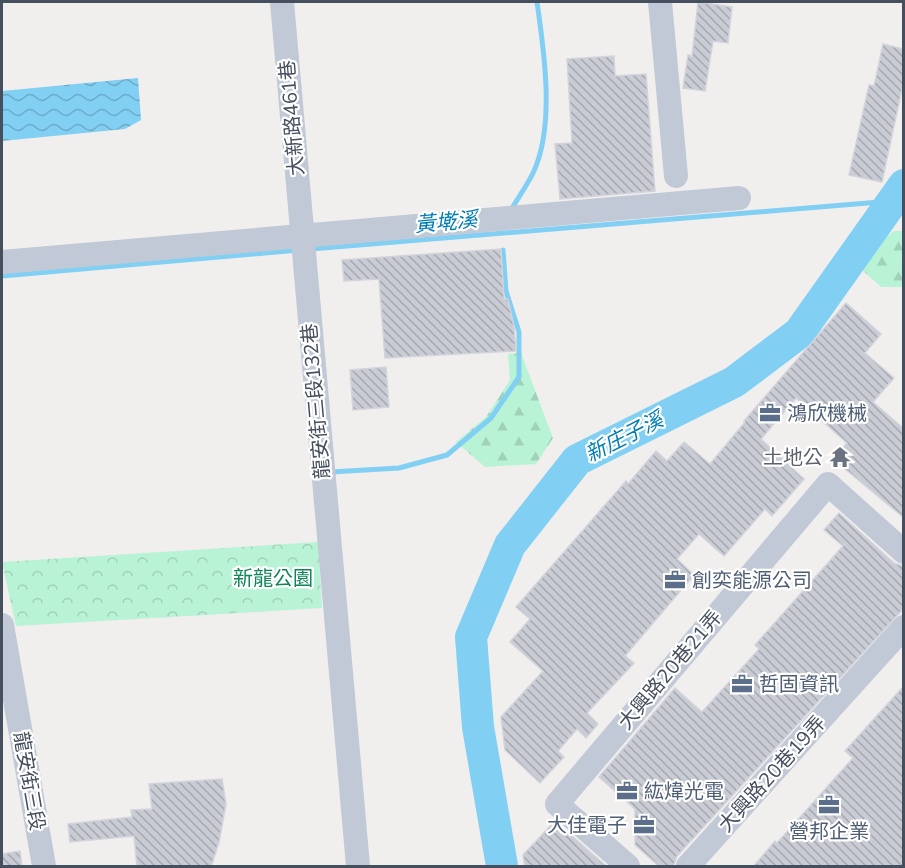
<svg xmlns="http://www.w3.org/2000/svg" width="905" height="868" viewBox="0 0 905 868" font-family="'Nunito Sans','Noto Sans TC',sans-serif">
	<style>
		.forest { fill: url(#forest-firs) }
		.park { fill: url(#park-crowns) }
		.water { fill: url(#water-waves) }
		.lines { fill: none; stroke-linecap: round; stroke-linejoin: round }
		.stream { stroke: #81d0f4; stroke-width: 5 }
		.river { stroke: #81d0f4; stroke-width: 32 }
		.building { fill: url(#building-back-hatch); stroke: #d2d3db; stroke-width: 1.5 }
		.minor { stroke: #c0c9d5; stroke-width: 24 }
		.labels { text-anchor: middle; dominant-baseline: central; stroke-width: 4.5; stroke-linejoin: round; paint-order: stroke }
		.street-label { font-size: 20px; fill: #454f5d; stroke: #fff }
		.service-label { font-size: 20px; fill: #4e5e75; stroke: #fff; text-anchor: start }
		.worship-label { font-size: 20px; fill: #5b616d; stroke: #fff; text-anchor: end }
		.park-label { font-size: 20px; fill: #0e8656; stroke: #fff }
		.water-label { font-size: 21px; font-style: italic; fill: #007db5; stroke: #fff }
	</style>
	<defs>
		<pattern id="forest-firs" width="22" height="20" patternUnits="userSpaceOnUse" patternTransform="scale(1.5)"><rect width="22" height="20" fill="#b8f3d5"/><path d="M5 1l3.5 6h-7zM16 11l3.5 6h-7z" fill="#a0d2b9"/></pattern>
		<pattern id="park-crowns" width="20" height="18" patternUnits="userSpaceOnUse" patternTransform="scale(1.5)"><rect width="20" height="18" fill="#b8f3d5"/><path d="M2 6a3 3 0 1 1 6 0M12 15a3 3 0 1 1 6 0" fill="none" stroke="#a0d2b9"/></pattern>
		<pattern id="water-waves" width="16" height="10" patternUnits="userSpaceOnUse" patternTransform="scale(1.5)"><rect width="16" height="10" fill="#81d0f4"/><path d="M0 5q4-4 8 0t8 0" fill="none" stroke="#6babc9"/></pattern>
		<pattern id="building-back-hatch" width="6" height="6" patternUnits="userSpaceOnUse" patternTransform="scale(1.5)"><rect width="6" height="6" fill="#caccd5"/><path d="M-1 5l2 2M0 0l6 6M5-1l2 2" fill="none" stroke="#a6a8b0"/></pattern>
	</defs>
	<rect width="100%" height="100%" fill="#f1eeee"/>
	<path class="forest" d="M894 231H903V287H881L862 270 874 246Z
		M521 353 553 438 536 464 485 467 456 442 486 417 510 380 508 354Z"/>
	<path class="park" d="M318 542 322 608 16 626 2 562Z"/>
	<path class="water" d="M138 78 141 120 125 129 2 141V91Z"/>
	<g class="lines">
		<path class="stream" d="M511 210C518 198 528 184 534 171 555 124 544 51 537 2
			M311 249 892 201
			M2 276 299 250
			M331 472 399 468 447 455 491 418 519 377V332L506 291 503 250"/>
		<path class="river" d="M502 866 478 727 471 637 510 545 577 460 734 382 799 333 904 185"/>
	</g>
	<path class="building" d="M698 2 732 7 728 43 713 41 705 91 683 88 688 55 692 56Z
		M883 44 903 49V84L882 182 849 175 869 85 874 86Z
		M614 56 615 76 646 74 655 191 560 199 555 144 572 143 567 59Z
		M501 249 504 299H508L514 327 516 351 385 358 379 279 344 281 342 260Z
		M846 303 881 334 865 353 894 378 873 402 903 428V517L833 459 847 443 796 398 761 439 804 479 772 516 765 509 724 556 699 534 677 559 694 575 625 656 634 663 587 713 598 724 586 738 577 729 558 751 564 757 540 783 505 750 501 717 543 671 510 642 530 619 516 607 626 481 628 484 656 451 667 461 684 442 710 464 745 422 744 421Z
		M386 367 389 407 353 410 350 370Z
		M839 513 894 563 903 566V609L677 856 673 867H660L635 845V809L599 777 675 688 702 712 759 649 755 645 843 546 824 530Z
		M903 687V867H753L775 841 777 843 853 758 845 751Z
		M222 779 226 804 219 842 211 867H137L134 836 70 842 68 824 132 817 131 810 152 809 149 784Z
		M555 821 607 867H525L523 855Z
		M20 851 22 867H2V854Z"/>
	<g class="lines">
		<path class="minor" d="M282 2 358 866
			M660 2 676 176
			M2 262 739 198
			M2 625 44 866
			M628 866 557 804 828 484 904 552
			M688 866 904 627"/>
	</g>
	<defs>
		<symbol id="office-bare" viewBox="-9 -9 18 18"><path d="M-6-3h4V-5.5h4V-3h4V5H-6ZM-1-4.5V-3h2v-1.5ZM-6 0V1H6V0Z" fill="#5c6f8a" stroke="#fff" stroke-width="2.5" paint-order="stroke"/></symbol>
		<symbol id="temple-bare" viewBox="-9 -9 18 18"><path d="M0-6L5-2H3V0L6.5 2.5H4V6H1.5V3h-3V6H-4V2.5H-6.5L-3 0V-2H-5Z" fill="#6b7280" stroke="#fff" stroke-width="2.5" paint-order="stroke"/></symbol>
	</defs>
	<g fill-rule="evenodd">
		<use href="#office-bare" x="755" y="398" width="30" height="30"/>
		<use href="#temple-bare" x="825" y="442" width="30" height="30"/>
		<use href="#office-bare" x="660" y="565" width="30" height="30"/>
		<use href="#office-bare" x="727" y="669" width="30" height="30"/>
		<use href="#office-bare" x="612" y="776" width="30" height="30"/>
		<use href="#office-bare" x="814" y="790" width="30" height="30"/>
		<use href="#office-bare" x="629" y="810" width="30" height="30"/>
	</g>
	<g class="labels">
		<g class="street-label">
			<text transform="translate(292 118) rotate(-95)">大新路461巷</text>
			<text transform="translate(316 401) rotate(-95)">龍安街三段132巷</text>
			<text transform="translate(670 670) rotate(-50)">大興路20巷21弄</text>
			<text transform="translate(772 774) rotate(-48)">大興路20巷19弄</text>
			<text transform="translate(29 781) rotate(80)">龍安街三段</text>
		</g>
		<g class="service-label">
			<text x="787" y="413">鴻欣機械</text>
			<text x="692" y="580">創奕能源公司</text>
			<text x="759" y="684">哲固資訊</text>
			<text x="644" y="791">紘煒光電</text>
			<text x="627" y="825" text-anchor="end">大佳電子</text>
			<text x="829" y="831" text-anchor="middle">營邦企業</text>
		</g>
		<g class="worship-label">
			<text x="823" y="457">土地公</text>
		</g>
		<g class="park-label">
			<text x="273" y="578">新龍公園</text>
		</g>
		<g class="water-label">
			<text transform="translate(446 222) rotate(-5)">黃墘溪</text>
			<text transform="translate(624 437) rotate(-27)">新庄子溪</text>
		</g>
	</g>
	<rect width="905" height="868" fill="none" stroke="#454f5d" stroke-width="6"/>
</svg>
